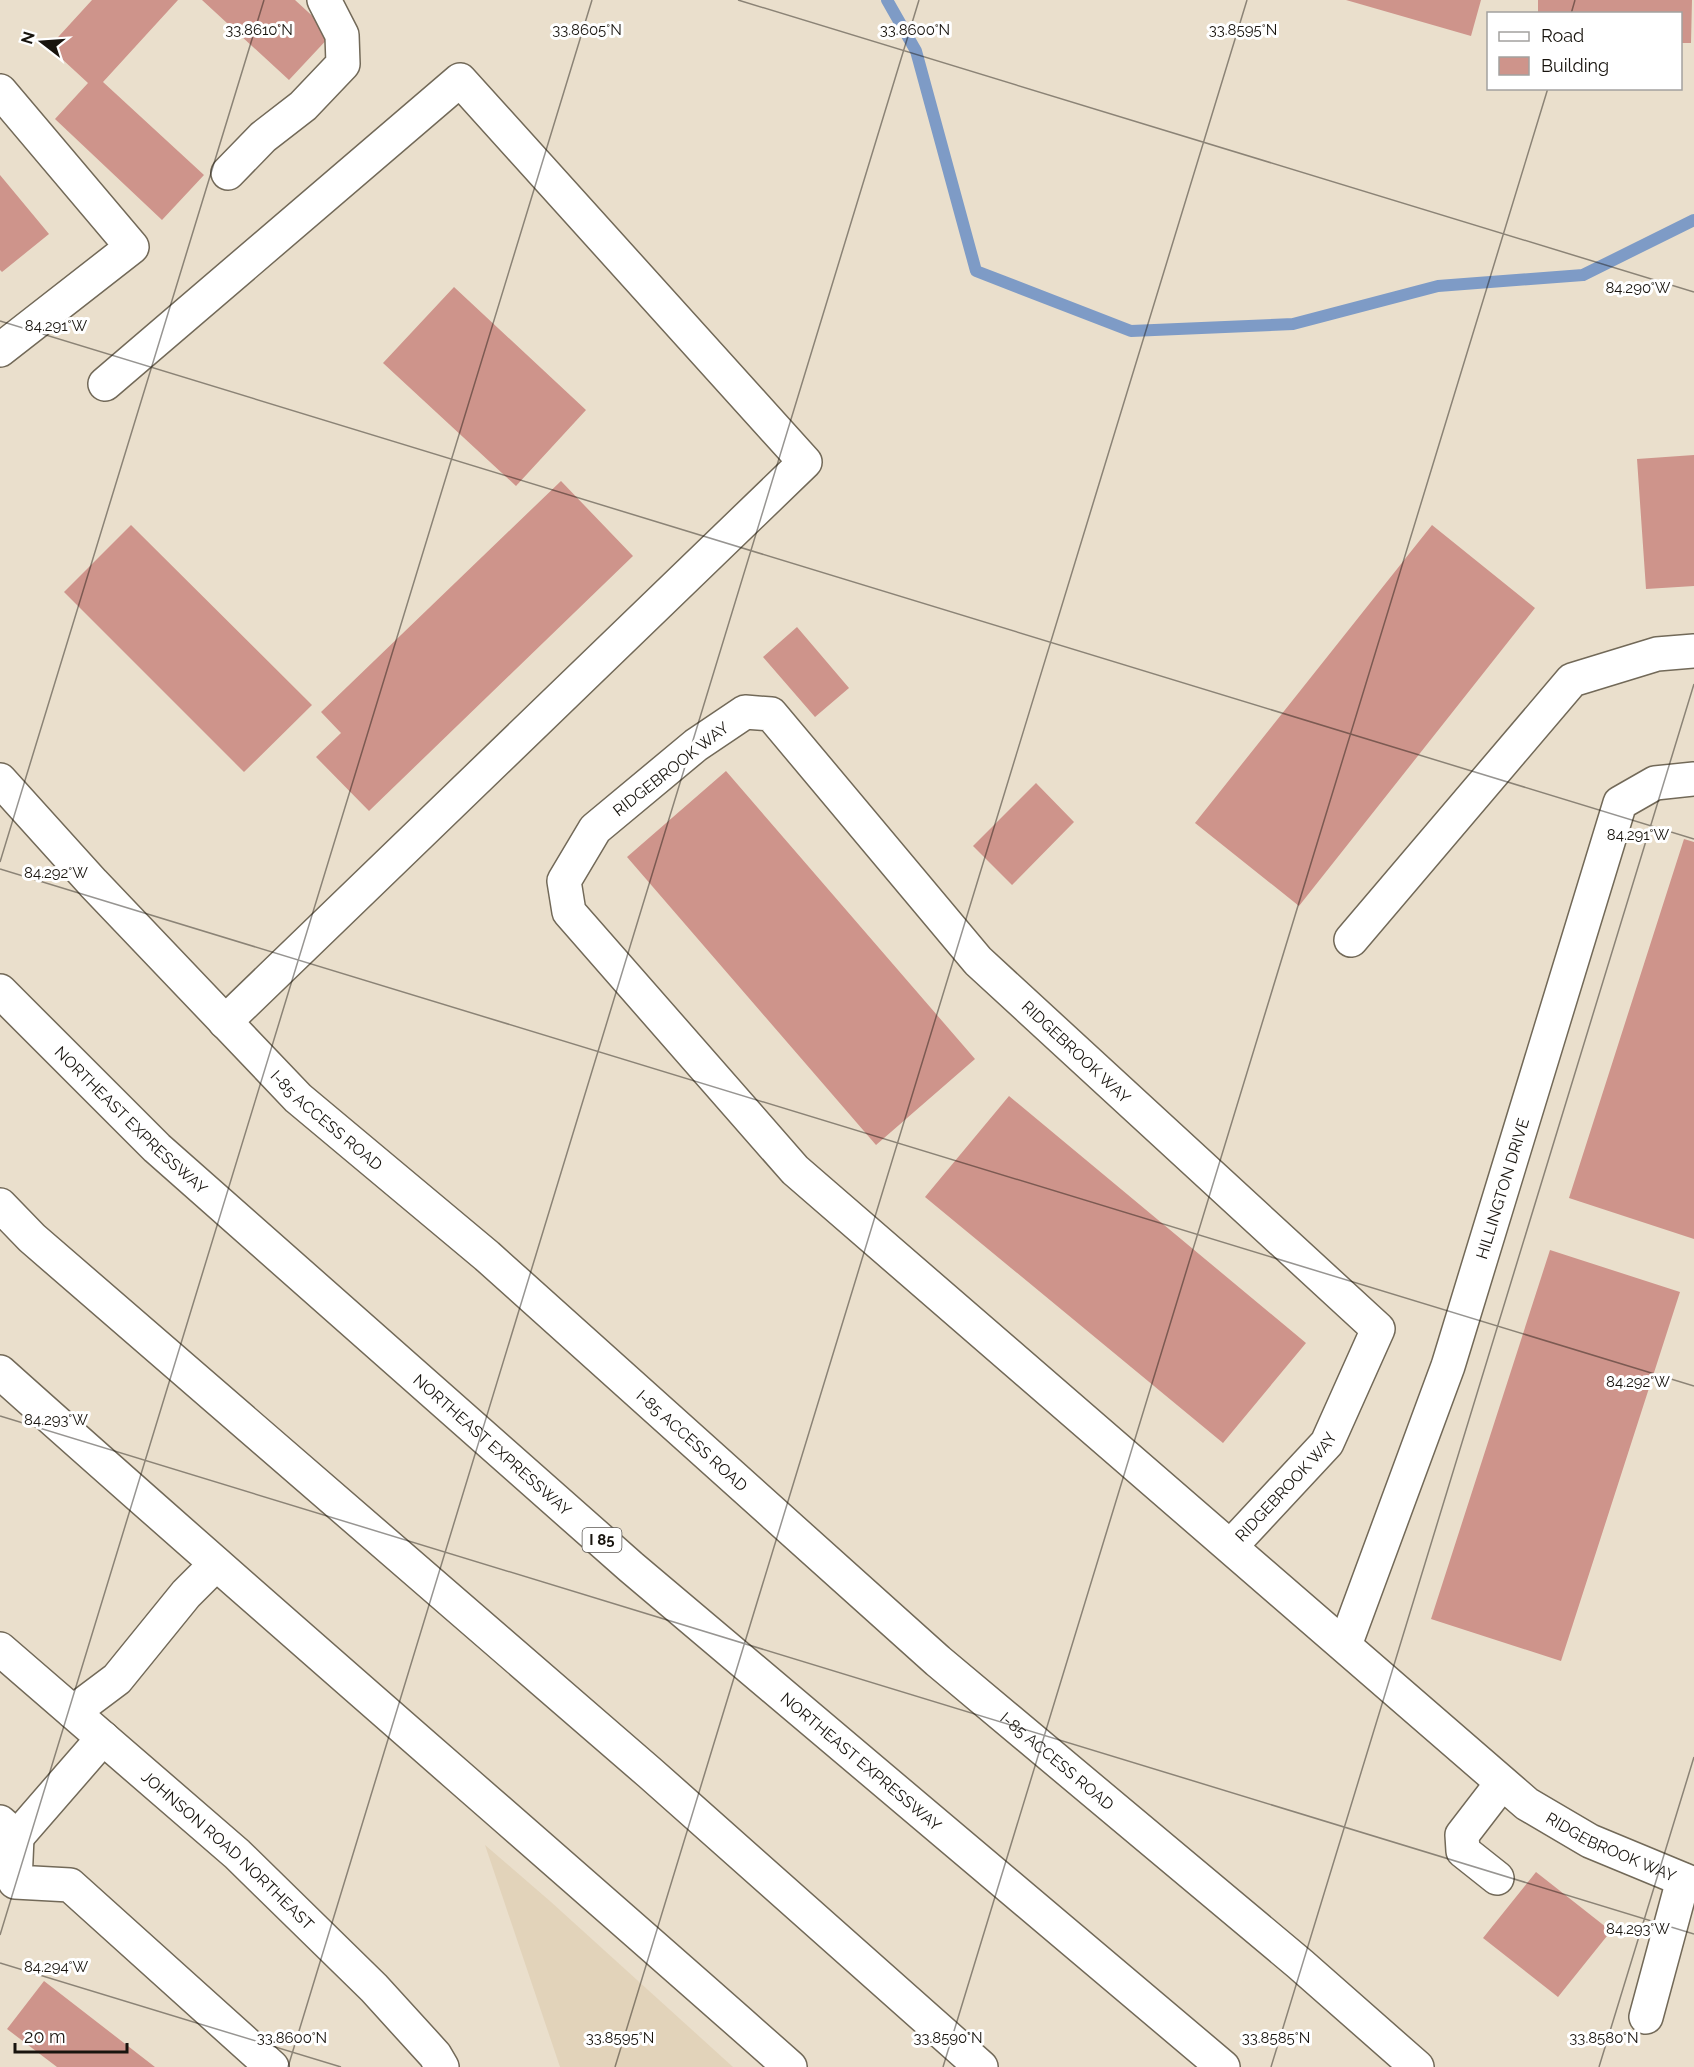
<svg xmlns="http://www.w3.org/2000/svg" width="1694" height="2067" viewBox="0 0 1694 2067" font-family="Raleway,sans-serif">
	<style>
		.built { fill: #e2d3ba }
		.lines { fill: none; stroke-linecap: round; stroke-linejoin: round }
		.stream { stroke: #7e9bc6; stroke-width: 12 }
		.building { fill: #ce948b }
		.minor-casing { stroke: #726958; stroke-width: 36 }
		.major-casing { stroke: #726958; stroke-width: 36 }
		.highway-casing { stroke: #726958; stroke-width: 36 }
		.minor { stroke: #fff; stroke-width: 33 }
		.major { stroke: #fff; stroke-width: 33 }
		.highway { stroke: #fff; stroke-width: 33 }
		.ticks { fill: none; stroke: #18140e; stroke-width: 1.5; stroke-opacity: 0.45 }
		.labels { text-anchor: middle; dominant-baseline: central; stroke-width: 6; stroke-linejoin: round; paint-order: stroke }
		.shield { fill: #fff; stroke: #5d5a56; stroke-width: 1.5 }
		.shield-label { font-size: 15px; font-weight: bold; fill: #18140e }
		.street-label { font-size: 16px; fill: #18140e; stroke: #fff }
		.ticks-label { font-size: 15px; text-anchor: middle; fill: #18140e; stroke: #fff; stroke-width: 6; stroke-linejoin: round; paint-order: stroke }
	</style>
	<rect width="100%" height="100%" fill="#eadfcc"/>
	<path class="built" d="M485 1845 551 1902 733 2067H560Z"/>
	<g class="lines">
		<path class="stream" d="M887 0 916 51 976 271 1131 331 1293 324 1438 286 1583 275 1694 220"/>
	</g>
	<path class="building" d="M92 0H178L103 82 204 175 162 220 55 119 88 83 49 47Z
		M202 0H295L332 34 289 80Z
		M1346 0H1481L1471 36Z
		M1538 0H1692L1691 43H1680V14H1538Z
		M0 175 49 234 2 272 0 270Z
		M454 287 586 410 516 486 383 363Z
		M1694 455V586L1646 589 1637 459Z
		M561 481 633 556 369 811 316 757 341 733 321 712Z
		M131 525 312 705 244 772 64 592Z
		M1432 525 1535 608 1299 906 1195 823Z
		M797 627 849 688 815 717 763 657Z
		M726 771 975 1059 876 1145 627 857Z
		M1036 783 1074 822 1012 885 973 846Z
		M1684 839 1694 842V1239L1569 1198Z
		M1009 1096 1306 1343 1223 1443 925 1197Z
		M1550 1250 1680 1292 1561 1661 1431 1619Z
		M1536 1872 1611 1931 1558 1997 1483 1938Z
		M44 1981 155 2067H57L7 2029Z"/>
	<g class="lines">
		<defs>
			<g id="minor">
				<path d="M0 91 132 247 0 350"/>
				<path d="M228 173 263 137 303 106 343 64 342 35 324 0"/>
				<path d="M105 384 460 80 805 462 225 1022"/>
				<path d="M1351 940 1572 680 1657 654 1694 651"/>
				<path id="s1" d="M1231 1546 1327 1443 1378 1329 978 961 771 714 745 712 696 745 595 829 564 881 569 912 795 1170 1527 1804 1590 1841 1694 1884"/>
				<path id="s2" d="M1345 1645 1448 1366 1620 803 1655 783 1694 779"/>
				<path id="s3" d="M0 1649 237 1854 374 1988 435 2055 442 2067"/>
				<path d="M73 1712 117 1679 186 1594 216 1564"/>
				<path d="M0 1822 17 1837 15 1882 70 1885 272 2067"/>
				<path d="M6 1857 17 1837 103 1738"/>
				<path d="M1497 1878 1463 1851 1462 1835 1502 1783"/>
				<path d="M1646 2017 1683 1880"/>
			</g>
			<g id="major">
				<path id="s4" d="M0 780 93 883 298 1098 487 1256 938 1661 1300 1964 1417 2067"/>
				<path d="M0 1372C261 1606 527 1834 790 2067"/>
			</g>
			<g id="highway">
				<path id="s5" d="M0 991 157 1148 631 1567 1223 2067"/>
				<path d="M0 1205 32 1238 650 1773 981 2067"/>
			</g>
		</defs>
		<use href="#minor" class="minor-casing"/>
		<use href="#major" class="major-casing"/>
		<use href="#highway" class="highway-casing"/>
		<use href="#minor" class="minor"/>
		<use href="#major" class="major"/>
		<use href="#highway" class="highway"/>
	</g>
	<path class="ticks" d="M738 0 1694 292M1571 14 1575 0M0 321 1694 839M0 862 264 0M0 869 1694 1386M0 1416 1694 1934M0 1935 592 0M0 1963 341 2067M288 2067 919 0M615 2067 1247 0M943 2067 1548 88M1271 2067 1694 684M1599 2067 1694 1757"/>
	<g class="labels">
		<rect class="shield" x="582.5" y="1528" width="39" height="24" rx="4.5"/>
		<g class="shield-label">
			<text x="602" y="1540">I 85</text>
		</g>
		<g class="street-label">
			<text transform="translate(671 769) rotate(-38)">RIDGEBROOK WAY</text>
			<text transform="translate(1076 1052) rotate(43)">RIDGEBROOK WAY</text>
			<text stroke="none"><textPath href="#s5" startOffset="184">NORTHEAST EXPRESSWAY</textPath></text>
			<text stroke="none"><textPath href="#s4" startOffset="472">I-85 ACCESS ROAD</textPath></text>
			<text stroke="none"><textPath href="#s2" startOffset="483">HILLINGTON DRIVE</textPath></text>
			<text stroke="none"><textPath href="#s4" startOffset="958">I-85 ACCESS ROAD</textPath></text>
			<text stroke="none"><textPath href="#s5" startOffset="670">NORTHEAST EXPRESSWAY</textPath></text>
			<text stroke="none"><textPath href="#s1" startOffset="81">RIDGEBROOK WAY</textPath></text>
			<text stroke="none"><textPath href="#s4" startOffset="1444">I-85 ACCESS ROAD</textPath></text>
			<text stroke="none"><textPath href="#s5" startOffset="1156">NORTHEAST EXPRESSWAY</textPath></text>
			<text stroke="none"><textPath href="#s1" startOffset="2846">RIDGEBROOK WAY</textPath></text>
			<text stroke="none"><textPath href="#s3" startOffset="304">JOHNSON ROAD NORTHEAST</textPath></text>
		</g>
	</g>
	<g class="ticks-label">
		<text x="259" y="35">33.8610°N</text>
		<text x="587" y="35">33.8605°N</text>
		<text x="915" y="35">33.8600°N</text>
		<text x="1243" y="35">33.8595°N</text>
		<text x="1638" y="293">84.290°W</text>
		<text x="56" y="331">84.291°W</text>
		<text x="1638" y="840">84.291°W</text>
		<text x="56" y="878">84.292°W</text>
		<text x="1638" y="1387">84.292°W</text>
		<text x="56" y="1425">84.293°W</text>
		<text x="1638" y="1934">84.293°W</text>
		<text x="56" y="1972">84.294°W</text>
		<text x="292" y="2043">33.8600°N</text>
		<text x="620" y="2043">33.8595°N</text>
		<text x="948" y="2043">33.8590°N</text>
		<text x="1276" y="2043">33.8585°N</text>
		<text x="1604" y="2043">33.8580°N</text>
	</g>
	<rect x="1487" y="12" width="195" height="78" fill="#ffffff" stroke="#a3a19f" stroke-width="1.5"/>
	<rect x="1499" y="32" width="30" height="9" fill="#ffffff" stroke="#a3a19f" stroke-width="1.5"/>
	<text x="1541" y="42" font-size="18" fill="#18140e">Road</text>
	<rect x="1499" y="57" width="30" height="18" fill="#ce948b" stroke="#a3a19f" stroke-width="1.5"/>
	<text x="1541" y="72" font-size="18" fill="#18140e">Building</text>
	<g transform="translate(42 42) rotate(287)" stroke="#ffffff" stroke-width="4.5" paint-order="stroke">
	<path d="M0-4.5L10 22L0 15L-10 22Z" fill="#18140e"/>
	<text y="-9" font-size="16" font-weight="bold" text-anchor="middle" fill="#18140e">N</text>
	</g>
	<path d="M15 2043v9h112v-9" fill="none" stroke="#18140e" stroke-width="3"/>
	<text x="24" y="2043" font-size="18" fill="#18140e" stroke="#ffffff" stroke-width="4.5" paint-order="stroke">20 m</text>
</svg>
